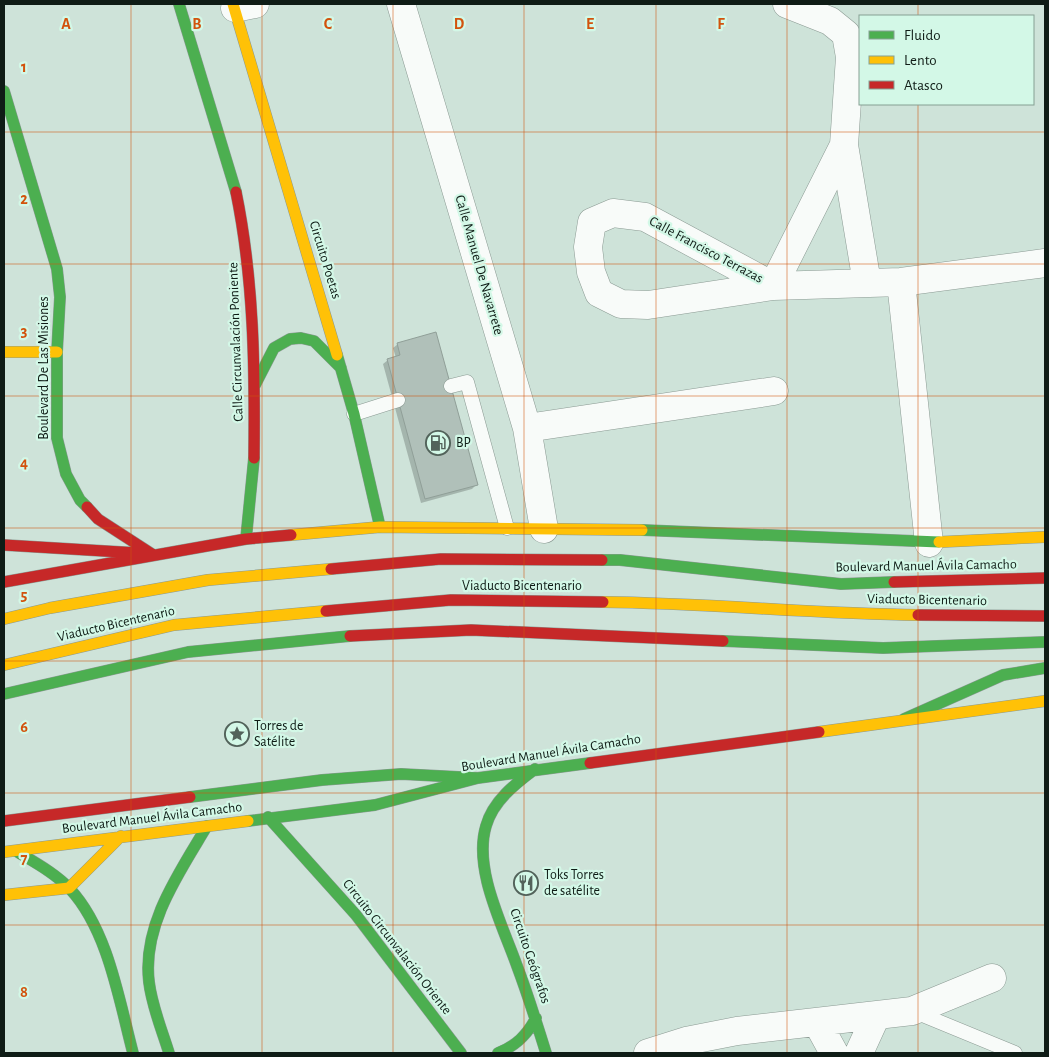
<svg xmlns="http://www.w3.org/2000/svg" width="1049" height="1057" viewBox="0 0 1049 1057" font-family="'Alegreya Sans',sans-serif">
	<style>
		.shadow { fill: #0003 }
		.building { fill: #b0c0b9; stroke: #909f98 }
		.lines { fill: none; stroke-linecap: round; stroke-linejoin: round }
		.lane-casing { stroke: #8b9a93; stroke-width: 15 }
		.street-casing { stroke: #8b9a93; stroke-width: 29 }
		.fast-casing { stroke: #8b9a93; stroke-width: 12 }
		.slow-casing { stroke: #8b9a93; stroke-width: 12 }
		.jam-casing { stroke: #8b9a93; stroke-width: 12 }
		.lane { stroke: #f8fbf9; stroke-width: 14 }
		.street { stroke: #f8fbf9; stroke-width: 28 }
		.fast { stroke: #4caf50; stroke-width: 11 }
		.slow { stroke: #ffc107; stroke-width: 11 }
		.jam { stroke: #c62828; stroke-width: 11 }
		.grid { fill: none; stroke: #d2530d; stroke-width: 1; stroke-opacity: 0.55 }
		.labels { text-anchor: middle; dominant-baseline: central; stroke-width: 4.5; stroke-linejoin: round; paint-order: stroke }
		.street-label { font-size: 14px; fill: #0f1c16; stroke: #d3f8e7 }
		.poi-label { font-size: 14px; fill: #0f1c16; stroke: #d3f8e7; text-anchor: start }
		.grid-label { font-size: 16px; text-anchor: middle; font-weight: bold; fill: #d2530d; stroke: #d3f8e7; stroke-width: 4.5; stroke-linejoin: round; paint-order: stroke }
	</style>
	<rect width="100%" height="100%" fill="#cee3d9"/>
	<path class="shadow" d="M398 344 476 485 472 489 421 503 383 364 388 360 396 358 393 348Z"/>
	<path class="building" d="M436 332 478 485 425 499 387 359 400 355 397 343Z"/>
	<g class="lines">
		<defs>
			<path id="lane" d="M451 386 467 382 507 528
				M354 414 398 400
				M913 1011 1015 1053"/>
			<path id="street" d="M401 4 527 428 544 529
				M235 8 255 4
				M844 145 867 283
				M901 282 929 543
				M773 286 645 217 613 213 592 222 588 247 591 272 599 293 621 304 648 305 773 286 901 282 1045 263
				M773 286 844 145 850 57 846 34 830 21 787 4
				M527 428 774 391
				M817 1022 834 1053
				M648 1053 686 1041 737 1031 912 1011 992 978
				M859 1053 876 1016"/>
			<path id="fast" d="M179 4 236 192
				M4 91 57 269 60 297 57 352V438L66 474 80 500 87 507
				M337 355 354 414 380 527
				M255 385 274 348 290 339 301 338 314 341 341 368
				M642 530 939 542
				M246 539 254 458
				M602 560H620L841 584 894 582
				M723 641 883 648 1045 642
				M4 694 188 652 350 636
				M904 719 1003 675 1045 668
				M535 769C515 784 493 801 486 826 473 869 503 926 517 966 528 995 537 1024 546 1053
				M190 797 322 780 401 774 478 778
				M268 817 356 915 461 1053
				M248 821 375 805 478 778 590 763
				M16 851C34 862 55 873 70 889 108 930 119 1000 133 1053
				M169 1053C162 1030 152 1007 149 982 142 925 179 873 207 826
				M498 1053C516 1046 527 1035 536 1018"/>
			<path id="slow" d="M233 4 337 355
				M4 352H57
				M291 535 380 527 642 530
				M939 542 1045 537
				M603 602C708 603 813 614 918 615
				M4 619 50 608 208 580 331 569
				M4 665 174 625 326 611
				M819 732 1045 701
				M4 852 248 821
				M4 895 69 888 121 836"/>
			<path id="jam" d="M236 192C254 280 255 369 254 458
				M87 507 98 519 152 554
				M4 545 138 553
				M331 569 441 559 602 560
				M4 582 246 539 291 535
				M894 582 1045 578
				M326 611 451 600 603 602
				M918 615 1045 616
				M350 636 471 630 723 641
				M590 763 819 732
				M4 821 190 797"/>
		</defs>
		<use href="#lane" class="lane-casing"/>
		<use href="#street" class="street-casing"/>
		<use href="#fast" class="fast-casing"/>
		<use href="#slow" class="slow-casing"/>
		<use href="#jam" class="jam-casing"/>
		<use href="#lane" class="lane"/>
		<use href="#street" class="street"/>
		<use href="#fast" class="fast"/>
		<use href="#slow" class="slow"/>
		<use href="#jam" class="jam"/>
	</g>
	<path class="grid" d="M131 4V1053M262 4V1053M393 4V1053M524 4V1053M656 4V1053M787 4V1053M918 4V16M918 104V1053M4 132H1045M4 264H1045M4 396H1045M4 528H1045M4 661H1045M4 793H1045M4 925H1045"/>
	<defs>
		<symbol id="fuel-ring" viewBox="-11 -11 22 22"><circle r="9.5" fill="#d3f8e7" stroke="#52625a" stroke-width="1.5"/><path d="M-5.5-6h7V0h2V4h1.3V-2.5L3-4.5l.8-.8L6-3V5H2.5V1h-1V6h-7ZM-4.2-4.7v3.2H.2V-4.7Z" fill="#52625a"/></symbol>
		<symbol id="sight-ring" viewBox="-11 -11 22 22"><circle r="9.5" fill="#d3f8e7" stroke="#52625a" stroke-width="1.5"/><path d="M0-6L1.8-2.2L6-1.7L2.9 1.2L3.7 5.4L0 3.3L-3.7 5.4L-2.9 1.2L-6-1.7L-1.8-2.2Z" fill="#52625a"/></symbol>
		<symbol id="restaurant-ring" viewBox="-11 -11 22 22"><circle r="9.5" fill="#d3f8e7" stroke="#52625a" stroke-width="1.5"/><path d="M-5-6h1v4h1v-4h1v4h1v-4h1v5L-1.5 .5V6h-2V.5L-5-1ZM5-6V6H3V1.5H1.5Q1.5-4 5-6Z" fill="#52625a"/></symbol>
	</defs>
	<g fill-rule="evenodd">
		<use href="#fuel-ring" x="424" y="429" width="28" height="28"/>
		<use href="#sight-ring" x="223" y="720" width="28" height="28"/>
		<use href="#restaurant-ring" x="512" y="869" width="28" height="28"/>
	</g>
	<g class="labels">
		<g class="street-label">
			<text transform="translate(706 250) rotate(28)">Calle Francisco Terrazas</text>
			<text transform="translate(325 260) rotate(73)">Circuito Poetas</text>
			<text transform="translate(479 265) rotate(74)">Calle Manuel De Navarrete</text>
			<text transform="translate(236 342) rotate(-92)">Calle Circunvalación Poniente</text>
			<text transform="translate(44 368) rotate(-90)">Boulevard De Las Misiones</text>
			<text transform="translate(926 566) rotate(-1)">Boulevard Manuel Ávila Camacho</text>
			<text x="522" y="586">Viaducto Bicentenario</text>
			<text transform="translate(927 600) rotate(1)">Viaducto Bicentenario</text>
			<text transform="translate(116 624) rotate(-13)">Viaducto Bicentenario</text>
			<text transform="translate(551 753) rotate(-9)">Boulevard Manuel Ávila Camacho</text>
			<text transform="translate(152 818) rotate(-7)">Boulevard Manuel Ávila Camacho</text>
			<text transform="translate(397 947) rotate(52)">Circuito Circunvalación Oriente</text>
			<text transform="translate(530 956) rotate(71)">Circuito Geógrafos</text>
		</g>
		<g class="poi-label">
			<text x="456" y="443">BP</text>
			<text x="254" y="726">Torres de<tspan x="254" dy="16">Satélite</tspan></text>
			<text x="544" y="875">Toks Torres<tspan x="544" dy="16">de satélite</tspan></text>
		</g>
	</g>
	<g class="grid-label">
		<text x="66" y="29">A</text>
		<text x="197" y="29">B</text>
		<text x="328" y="29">C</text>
		<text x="459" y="29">D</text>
		<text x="590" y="29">E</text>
		<text x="721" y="29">F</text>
		<text x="24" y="72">1</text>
		<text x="24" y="204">2</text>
		<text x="24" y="336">3</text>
		<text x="24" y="468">4</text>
		<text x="24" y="600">5</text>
		<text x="24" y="732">6</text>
		<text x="24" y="864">7</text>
		<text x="24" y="997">8</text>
	</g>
	<rect width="1049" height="1057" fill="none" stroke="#0f1c16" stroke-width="10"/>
	<rect x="859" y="15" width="175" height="90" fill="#d3f8e7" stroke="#85a093"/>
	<rect x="869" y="31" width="25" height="8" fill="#4caf50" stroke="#85a093"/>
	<text x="904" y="40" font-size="15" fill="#0f1c16">Fluido</text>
	<rect x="869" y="56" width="25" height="8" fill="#ffc107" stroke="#85a093"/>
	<text x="904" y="65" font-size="15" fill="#0f1c16">Lento</text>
	<rect x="869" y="81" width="25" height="8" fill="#c62828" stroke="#85a093"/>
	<text x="904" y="90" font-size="15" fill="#0f1c16">Atasco</text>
</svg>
